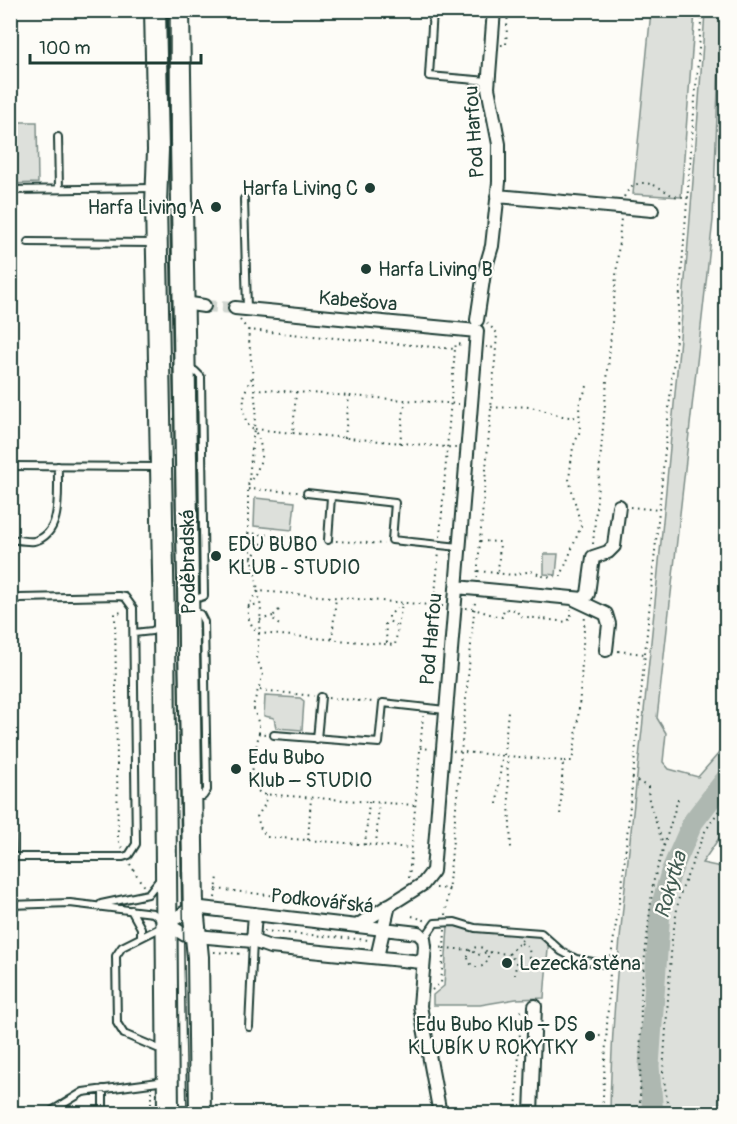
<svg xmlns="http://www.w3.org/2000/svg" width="737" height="1124" viewBox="0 0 737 1124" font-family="Pangolin,sans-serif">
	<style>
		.green { fill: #dde0db; stroke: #7e8e88; stroke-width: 1.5 }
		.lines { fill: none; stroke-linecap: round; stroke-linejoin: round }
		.river { stroke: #aeb8b1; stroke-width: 21 }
		.street-tunnel { stroke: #d1d6d0; stroke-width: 12; stroke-dasharray: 12 6; stroke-linecap: butt }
		.lane-casing { stroke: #1f3d34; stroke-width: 10 }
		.street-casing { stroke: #1f3d34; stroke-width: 16 }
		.primary-casing { stroke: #1f3d34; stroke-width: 24 }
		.path { stroke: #1f3d34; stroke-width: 2; stroke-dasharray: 1.5 4.5; stroke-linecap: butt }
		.lane { stroke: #fdfcf7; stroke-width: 6 }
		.street { stroke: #fdfcf7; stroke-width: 12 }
		.primary { stroke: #fdfcf7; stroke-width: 20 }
		.tram { stroke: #1f3d34; stroke-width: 1.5 }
		.poi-dot { fill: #1f3d34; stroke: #fdfcf7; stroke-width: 2 }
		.labels { text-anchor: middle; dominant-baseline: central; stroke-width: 4.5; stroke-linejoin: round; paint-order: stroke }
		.street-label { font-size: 20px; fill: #1f3d34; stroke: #fdfcf7 }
		.poi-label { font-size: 20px; fill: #1f3d34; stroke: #fdfcf7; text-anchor: start }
		.water-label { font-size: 21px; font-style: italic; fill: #435c53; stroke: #fdfcf7 }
	</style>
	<rect width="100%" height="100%" fill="#fdfcf7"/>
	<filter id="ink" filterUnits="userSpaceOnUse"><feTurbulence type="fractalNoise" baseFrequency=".0167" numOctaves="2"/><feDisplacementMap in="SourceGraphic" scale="12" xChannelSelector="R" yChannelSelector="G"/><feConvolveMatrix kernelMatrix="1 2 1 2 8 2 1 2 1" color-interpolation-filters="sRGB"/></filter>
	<g filter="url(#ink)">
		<path class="green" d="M651 11H695L681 197 633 194Z
			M705 11H721L713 220 657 718 666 733 663 762 669 769 698 777 726 745V828L702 863 726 868V1113H610C612 969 633 825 647 681 670 458 691 235 705 11Z
			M10 122H37L38 183 11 184Z
			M255 498 295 502 292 530 254 526Z
			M544 554H558L556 575 544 574Z
			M265 696 300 698 304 701 302 730 276 728 274 718 264 716Z
			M457 925 474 931 549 937 544 998 516 999 480 1005H433V995L444 986 448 926Z"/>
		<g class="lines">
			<path class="river" d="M653 1114 649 1066 660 911 671 872 693 822 726 779"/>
			<path class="street-tunnel" d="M204 306 235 308"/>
			<defs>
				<path id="lane" d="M433 10 429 76 488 81
					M58 137 59 189
					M10 190 153 188
					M244 199 247 309
					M28 242 154 243
					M188 371H195L201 377 204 596 192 600
					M10 466 158 467
					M307 493 395 503 392 540 459 547
					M10 539C18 540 27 542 34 541 64 534 57 490 58 466
					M328 540 331 497
					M10 607 15 600 20 598 119 596 125 597 133 608 136 844 129 855 123 857H10
					M192 614H200L204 622 207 790 203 796H195
					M134 633 152 631 161 626
					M274 735 379 743 383 703 445 710
					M317 739 321 697
					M10 776 12 857
					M101 904 148 894 160 879
					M10 905 70 903 153 913 161 920
					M131 910 141 928V937
					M162 927 122 947 116 956 117 1023 124 1034 164 1051
					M424 939 435 923 455 922 475 928 541 933 561 951 576 959 610 965
					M249 1027 253 941
					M103 1089V1114
					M26 1114 50 1112 83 1092 166 1081"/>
				<path id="street" d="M497 196 652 210
					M184 303 204 306
					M235 308 477 331 433 871 423 884 358 925
					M477 320 484 273 492 246 499 182V144L488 88 494 10
					M456 587 572 598 606 614 609 624 606 650
					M573 598 583 599 588 594 593 557 608 552 614 546 619 506
					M253 941 255 914
					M377 957 389 905
					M422 962 270 947 253 941 185 935 167 924 193 907 418 933 424 939 425 946 420 1006 440 1114
					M531 1114 535 1006"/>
				<path id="primary" d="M155 10 158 150 156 204 164 624 168 1114
					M179 10 193 907 198 957 200 1114"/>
			</defs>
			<use href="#lane" class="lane-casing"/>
			<use href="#street" class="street-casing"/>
			<use href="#primary" class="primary-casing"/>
			<path class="path" d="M501 45H506L508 10
				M624 197C635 175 654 183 670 194 674 197 683 197 689 197
				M240 320 248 330 256 408 248 489V533L261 608 257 659 263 674 253 706 259 725V733
				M487 323 497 333 496 348
				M248 330 455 349 456 344 465 345
				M296 392 459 404
				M491 407C504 409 516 405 529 407 546 409 560 419 579 417
				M255 429 293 433 296 392 255 389
				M293 433 457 448
				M345 438 349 396
				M400 443 405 401
				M248 484C261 468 266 452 256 433 253 428 249 428 247 423 241 410 243 389 252 378
				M248 489 298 492
				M630 507 659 510
				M248 533 319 540
				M440 537 455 349
				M336 541 384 544
				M480 541 500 542 498 573
				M593 544 621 218
				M251 559 268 535
				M478 571 513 575 531 571 545 577 561 576 581 526 569 479 573 447 580 431 579 405 588 384
				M477 578 496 348 486 347
				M434 605 439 552
				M248 606 260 604
				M466 608C479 609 489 615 502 617L504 609 516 610 520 616 566 622 571 618V609
				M279 610 273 616 275 622 281 626
				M260 620 273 616
				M396 626 389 621V616L402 603 395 645 258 633C244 618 245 607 258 591L443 606
				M332 639 336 597
				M387 643 385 624 389 621
				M618 651 645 654
				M260 690 314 696
				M328 698 373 702
				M265 734 259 733C256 752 245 780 261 794L414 805
				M420 748 432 749
				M453 751 563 761 560 817
				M504 755 508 711
				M507 756 511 848
				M564 761H572C581 714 581 665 585 616
				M632 778 648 787 649 801 664 847
				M266 794 265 804 257 817 261 829 267 837 412 848
				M497 804 502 755
				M308 840 311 798
				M365 845 369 802
				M376 845 379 803
				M122 848 118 840 115 613 125 612
				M130 864 144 887
				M409 878 423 716
				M436 888 451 889
				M216 889 364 906
				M215 898 218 877
				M446 915 475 602
				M412 916 427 921
				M445 930 444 948 471 950 478 955 487 952 509 954 516 962 515 975
				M264 931 369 940
				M521 943 529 948 530 960
				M468 957a10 10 0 1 1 20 0a10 10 0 1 1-20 0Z
				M214 952 244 954
				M509 954 522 940
				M611 957 623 877 678 317 702 10
				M432 990 441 983 444 948 437 947
				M593 1036H605
				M151 1091V1114
				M516 1114 521 1010
				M602 1114 610 972
				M640 1114 641 992 653 883 678 799
				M669 1114 663 1073 672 940 679 897 704 833 726 800"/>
			<use href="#lane" class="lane"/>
			<use href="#street" class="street"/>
			<use href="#primary" class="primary"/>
			<path class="tram" d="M170 10V218L187 1114"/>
		</g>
	</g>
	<g class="poi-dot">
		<circle cx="370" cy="188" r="6"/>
		<circle cx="216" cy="207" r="6"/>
		<circle cx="366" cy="269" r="6"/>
		<circle cx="216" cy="556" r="6"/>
		<circle cx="236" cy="769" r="6"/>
		<circle cx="507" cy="963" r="6"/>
		<circle cx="590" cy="1036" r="6"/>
	</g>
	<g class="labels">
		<g class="street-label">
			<text transform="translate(474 132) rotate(-94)">Pod Harfou</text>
			<text transform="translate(358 301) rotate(5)">Kabešova</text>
			<text transform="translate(188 562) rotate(-91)">Poděbradská</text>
			<text transform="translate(431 639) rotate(-85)">Pod Harfou</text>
			<text transform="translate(322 901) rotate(6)">Podkovářská</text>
		</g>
		<g class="poi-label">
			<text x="358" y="188" text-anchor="end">Harfa Living C</text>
			<text x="204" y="207" text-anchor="end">Harfa Living A</text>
			<text x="378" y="269">Harfa Living B</text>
			<text x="228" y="544">EDU BUBO<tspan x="228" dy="23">KLUB - STUDIO</tspan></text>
			<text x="248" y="757">Edu Bubo<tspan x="248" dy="23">Klub – STUDIO</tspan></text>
			<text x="519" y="963">Lezecká stěna</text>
			<text x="578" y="1024" text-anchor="end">Edu Bubo Klub – DS<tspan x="578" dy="23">KLUBÍK U ROKYTKY</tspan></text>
		</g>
		<g class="water-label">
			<text transform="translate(671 885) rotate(-74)">Rokytka</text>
		</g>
	</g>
	<rect width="737" height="1124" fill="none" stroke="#fdfcf7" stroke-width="36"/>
	<rect x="18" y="18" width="701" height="1088" fill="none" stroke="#1f3d34" stroke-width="2" filter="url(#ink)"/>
	<path d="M30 54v9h171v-9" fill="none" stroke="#1f3d34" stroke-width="3"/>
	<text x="39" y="54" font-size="18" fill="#1f3d34" stroke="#fdfcf7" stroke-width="4.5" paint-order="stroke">100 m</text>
</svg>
